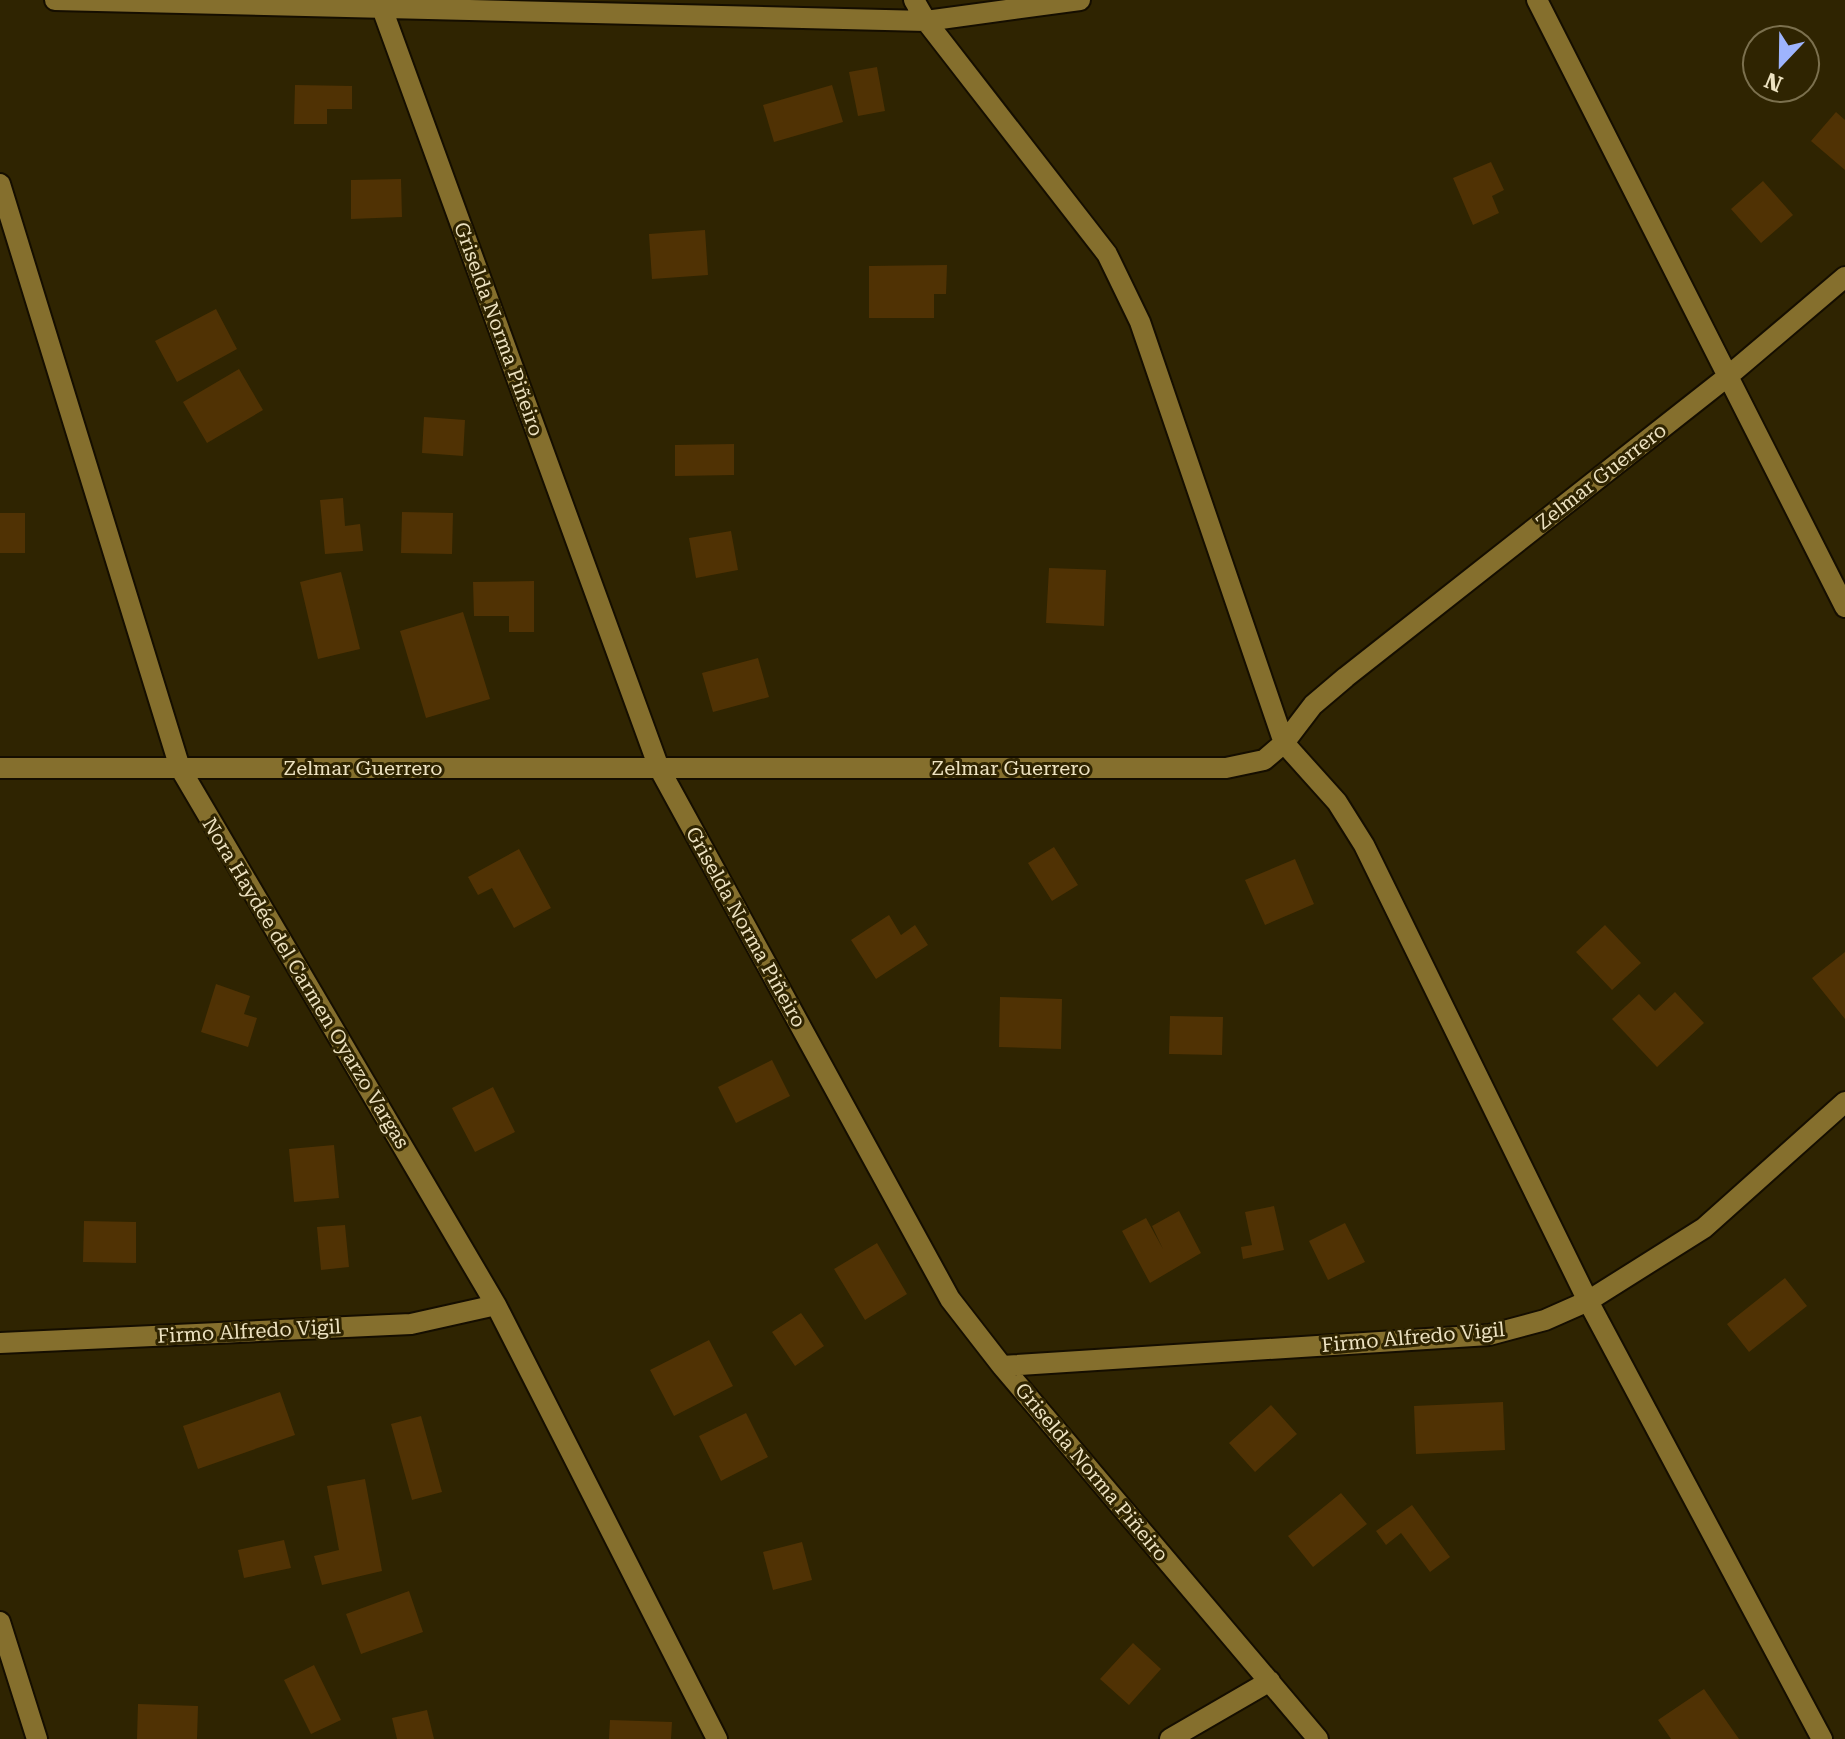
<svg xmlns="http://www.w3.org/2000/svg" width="1845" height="1739" viewBox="0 0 1845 1739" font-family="'Roboto Serif',serif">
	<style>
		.building { fill: #503204 }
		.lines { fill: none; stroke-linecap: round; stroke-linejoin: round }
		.minor-casing { stroke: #150e00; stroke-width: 24 }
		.tertiary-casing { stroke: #150e00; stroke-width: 24 }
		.minor { stroke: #856f2d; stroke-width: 20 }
		.tertiary { stroke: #856f2d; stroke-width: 20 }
		.labels { text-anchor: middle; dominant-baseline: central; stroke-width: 6; stroke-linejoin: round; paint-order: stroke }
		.street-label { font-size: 20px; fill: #ede2c1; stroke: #2f2401 }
	</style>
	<rect width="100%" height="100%" fill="#2f2401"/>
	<path class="building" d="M877 67 885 111 858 116 849 72Z
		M295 85 352 86V109H327V124H294Z
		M832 85 843 122 774 142 763 105Z
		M1836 112 1845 120V170L1811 141Z
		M1491 162 1504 190 1492 196 1499 213 1473 225 1453 178Z
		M401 179 402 217 351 219V180Z
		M1763 181 1793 215 1761 243 1731 209Z
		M705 230 708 275 652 279 649 234Z
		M947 265 946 294H934V318H869V266Z
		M216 309 237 349 177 382 155 341Z
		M239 369 263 410 207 443 183 402Z
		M424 417 465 420 463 456 422 453Z
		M734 444V475L675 476V445Z
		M343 498 345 526 360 524 363 551 325 554 320 500Z
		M402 512 453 513 452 554 401 553Z
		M0 513H25V553H0Z
		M731 531 738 570 696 578 689 538Z
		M1049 568 1106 570 1104 626 1046 623Z
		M341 572 360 649 318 659 300 582Z
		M534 581V632H509V616H474L473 582Z
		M463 612 490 699 426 718 400 631Z
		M758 658 769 697 713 712 702 673Z
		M1054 847 1078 885 1052 901 1028 863Z
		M519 849 551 908 514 928 492 888 478 895 468 877Z
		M1295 859 1314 904 1265 925 1245 880Z
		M889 915 901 935 915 925 928 945 876 979 851 940Z
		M1605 925 1641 963 1612 990 1576 952Z
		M1845 952V1019L1812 978Z
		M216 984 250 996 244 1014 257 1018 248 1047 201 1032Z
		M1675 992 1704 1023 1657 1067 1612 1019 1639 994 1655 1011Z
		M1000 997 1062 999 1061 1049 999 1047Z
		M1170 1016 1223 1017 1222 1055 1169 1054Z
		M772 1060 790 1096 736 1123 718 1087Z
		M493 1087 515 1132 475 1152 452 1108Z
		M334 1145 339 1198 294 1202 289 1149Z
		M1274 1206 1284 1250 1243 1259 1241 1247 1252 1245 1245 1212Z
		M1179 1211 1201 1253 1150 1283 1122 1231 1146 1218 1163 1249 1152 1226Z
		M84 1221 136 1222V1263L83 1262Z
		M1345 1223 1365 1262 1328 1280 1309 1241Z
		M345 1225 349 1267 321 1270 317 1227Z
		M877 1243 907 1294 865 1320 834 1269Z
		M1785 1278 1807 1306 1749 1352 1727 1324Z
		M801 1313 824 1346 795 1366 772 1332Z
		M709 1340 733 1386 674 1416 650 1370Z
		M280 1392 295 1435 198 1469 183 1426Z
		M1503 1402 1505 1450 1416 1454 1414 1406Z
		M1271 1405 1297 1434 1255 1472 1229 1443Z
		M746 1413 768 1457 721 1481 699 1436Z
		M421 1416 442 1492 412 1500 391 1424Z
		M365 1479 382 1571 322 1585 314 1556 339 1550 327 1486Z
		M1341 1493 1367 1524 1313 1567 1288 1536Z
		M1412 1505 1450 1557 1430 1572 1401 1533 1386 1545 1376 1531Z
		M284 1540 291 1568 244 1578 238 1550Z
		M802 1542 812 1580 773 1590 763 1552Z
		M409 1591 423 1632 361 1654 346 1614Z
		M1133 1643 1161 1669 1129 1705 1100 1679Z
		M314 1665 341 1720 311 1734 284 1680Z
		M1704 1689 1739 1739H1671L1658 1720Z
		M138 1704 198 1706 197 1739H137Z
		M427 1710 434 1739H397L392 1718Z
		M610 1720 672 1722 671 1739H609Z"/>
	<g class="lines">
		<defs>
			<path id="minor" d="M55 0 926 21 1080 0
				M379 0 659 768 950 1299 1002 1366 1318 1739
				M914 0 926 21 1107 254 1140 322 1284 743 1337 802 1364 845 1588 1301 1822 1739
				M1537 0 1845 607
				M0 184 180 768 496 1305 717 1739
				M0 768H1226L1264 760 1284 743 1313 705 1346 677 1727 377 1845 277
				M0 1343 411 1324 496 1305
				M1002 1366 1489 1335 1545 1320 1588 1301 1704 1228 1845 1102
				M1170 1739 1270 1681"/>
			<path id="tertiary" d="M0 1622 37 1739"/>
		</defs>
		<use href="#minor" class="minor-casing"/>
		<use href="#tertiary" class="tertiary-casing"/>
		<use href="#minor" class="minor"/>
		<use href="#tertiary" class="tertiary"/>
	</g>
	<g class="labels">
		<g class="street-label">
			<text transform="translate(499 329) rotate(70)">Griselda Norma Piñeiro</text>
			<text transform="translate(1601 476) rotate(-38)">Zelmar Guerrero</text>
			<text x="363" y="768">Zelmar Guerrero</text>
			<text x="1011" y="768">Zelmar Guerrero</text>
			<text transform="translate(746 927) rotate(61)">Griselda Norma Piñeiro</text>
			<text transform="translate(306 983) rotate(59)">Nora Haydée del Carmen Oyarzo Vargas</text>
			<text transform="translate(249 1331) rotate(-3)">Firmo Alfredo Vigil</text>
			<text transform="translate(1413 1337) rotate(-5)">Firmo Alfredo Vigil</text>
			<text transform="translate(1092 1472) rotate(50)">Griselda Norma Piñeiro</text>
		</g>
	</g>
	<g transform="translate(1781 64) rotate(202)"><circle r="38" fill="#2f2401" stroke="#7b704e" stroke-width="2"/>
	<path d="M0-6L14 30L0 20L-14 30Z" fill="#9eb4fd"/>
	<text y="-12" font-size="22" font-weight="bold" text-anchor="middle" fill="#ede2c1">N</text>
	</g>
</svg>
